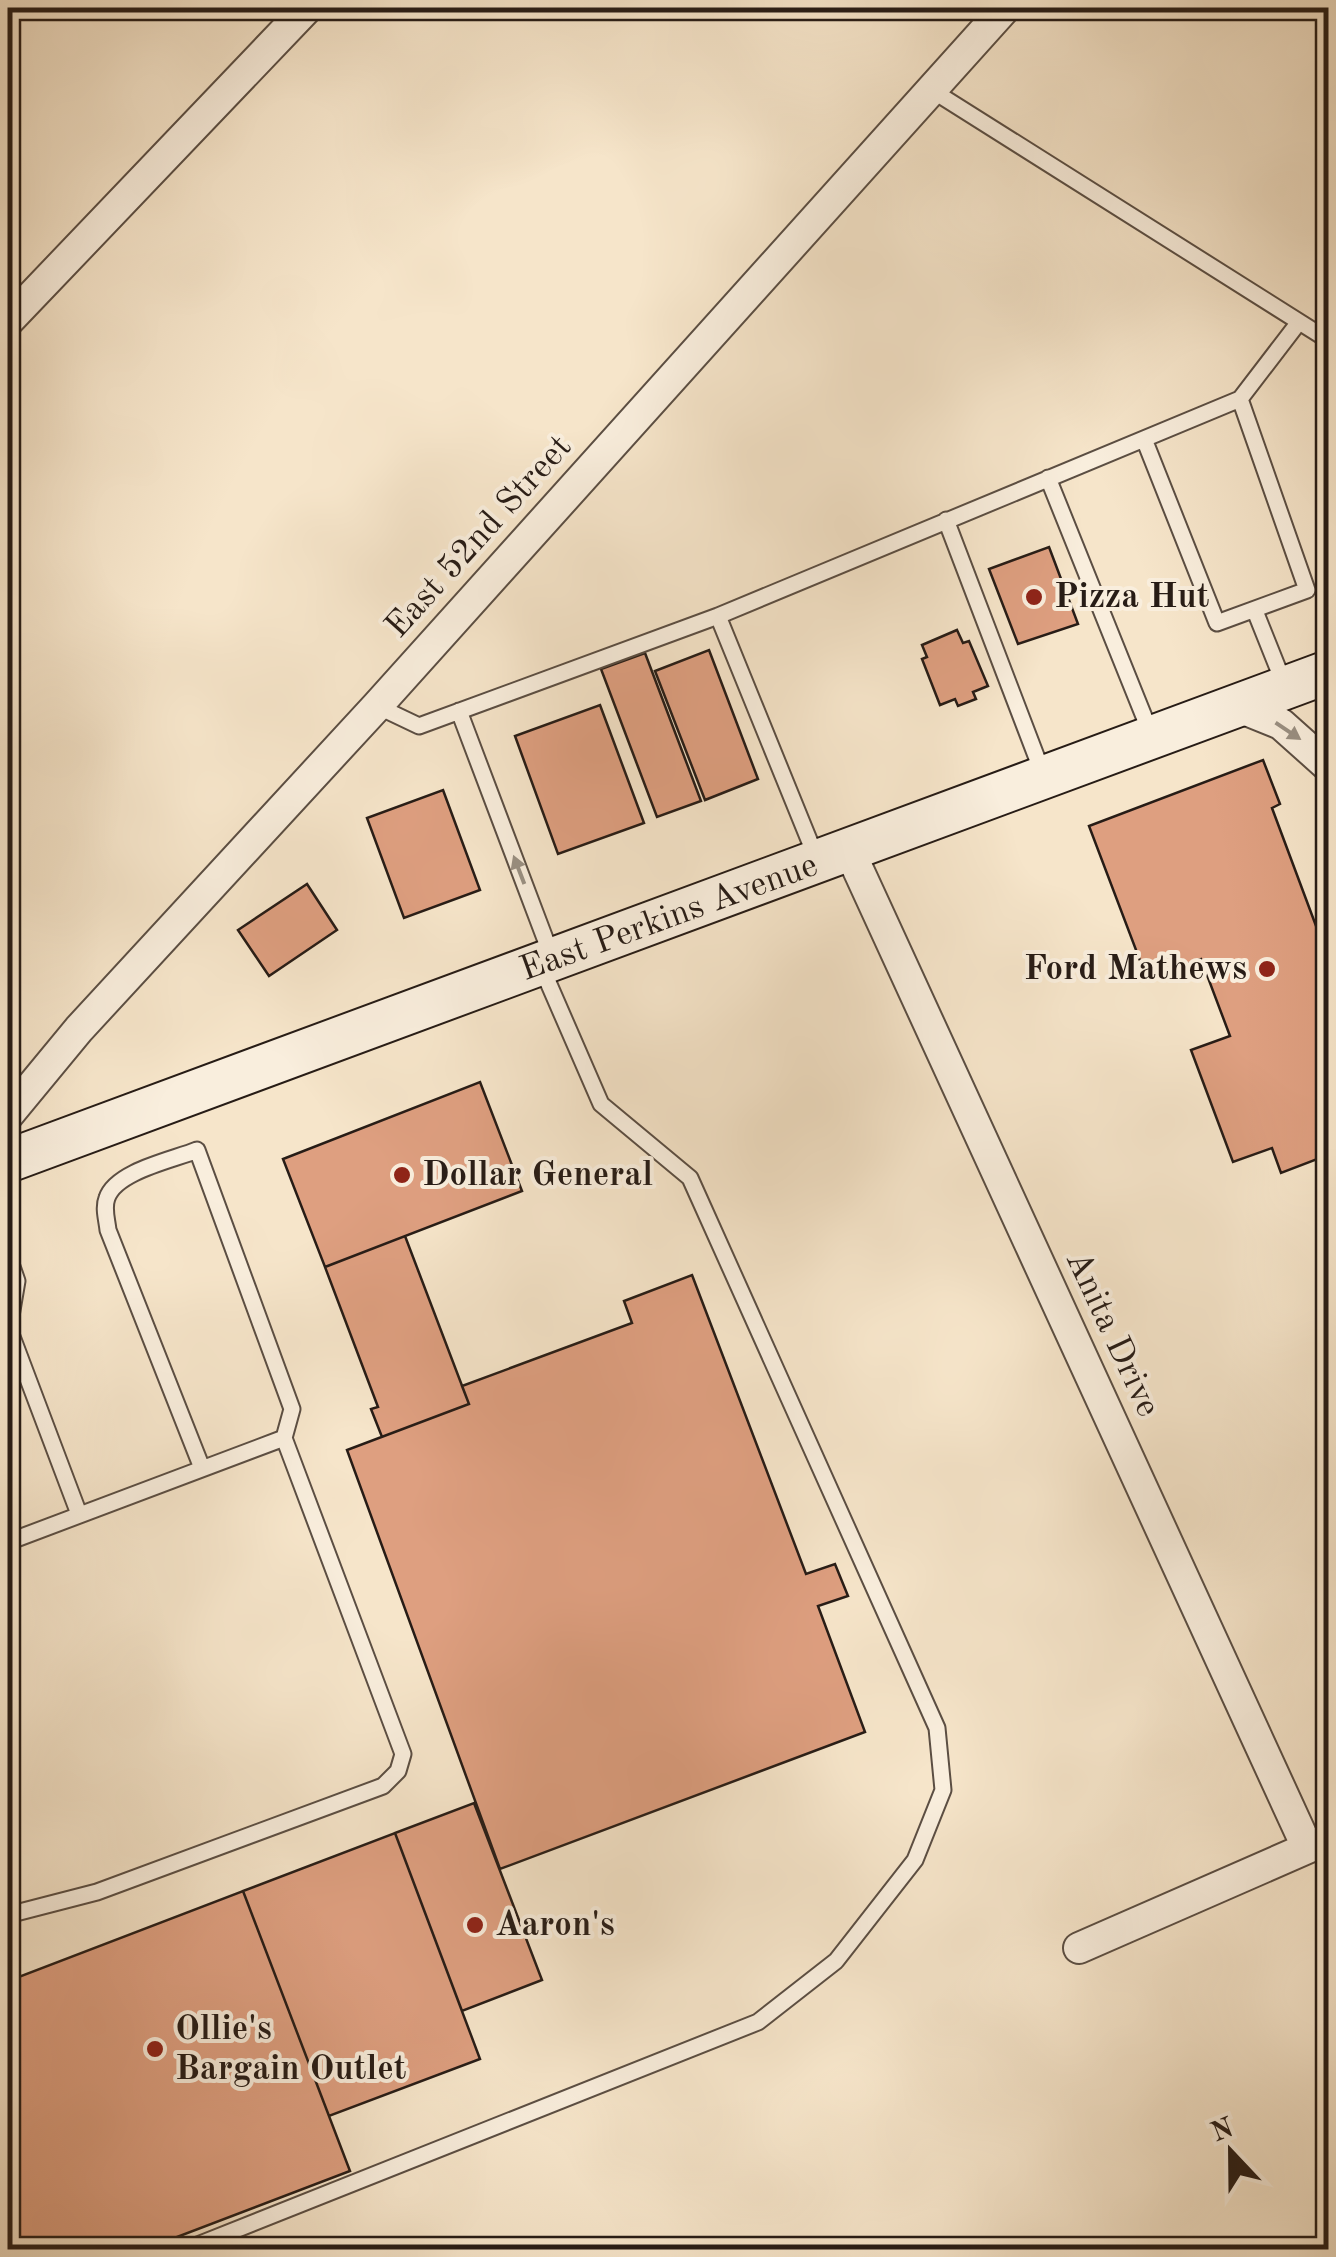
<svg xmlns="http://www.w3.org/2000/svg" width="1336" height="2257" viewBox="0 0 1336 2257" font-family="'Old Standard TT',serif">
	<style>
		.building { fill: #de9f80; stroke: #271c16; stroke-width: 2.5 }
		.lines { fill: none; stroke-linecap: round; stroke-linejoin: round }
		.service-casing { stroke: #5b4e43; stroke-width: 19 }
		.minor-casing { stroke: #5b4e43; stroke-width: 34 }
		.secondary-casing { stroke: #271c16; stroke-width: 46 }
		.service { stroke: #f9eedd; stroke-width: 15 }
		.minor { stroke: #f9eedd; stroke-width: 30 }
		.secondary { stroke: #f9eedd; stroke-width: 42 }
		.oneway { fill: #9a9083 }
		.poi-dot { fill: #8f2418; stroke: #f9eedd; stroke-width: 4 }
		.labels { text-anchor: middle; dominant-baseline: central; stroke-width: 8; stroke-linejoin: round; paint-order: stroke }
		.street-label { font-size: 35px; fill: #271c16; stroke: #f9eedd }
		.poi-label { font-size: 35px; font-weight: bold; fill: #271c16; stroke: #f9eedd; text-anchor: start }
	</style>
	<rect width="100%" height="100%" fill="#f6e5ca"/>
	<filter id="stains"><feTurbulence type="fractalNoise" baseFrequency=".002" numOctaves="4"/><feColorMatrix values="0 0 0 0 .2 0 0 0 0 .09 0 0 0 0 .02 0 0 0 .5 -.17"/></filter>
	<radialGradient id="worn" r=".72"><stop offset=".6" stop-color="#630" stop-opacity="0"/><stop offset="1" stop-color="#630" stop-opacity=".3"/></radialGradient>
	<path class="building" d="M1049 547 1078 624 1018 644 989 569Z
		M957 630 963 643 969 641 988 686 973 692 976 699 958 706 955 699 940 705 922 659 927 657 922 645Z
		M709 650 758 779 705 800 655 671Z
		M645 653 701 801 657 817 601 669Z
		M600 705 644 823 558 854 515 736Z
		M1263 760 1280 804 1272 808 1328 958V1155L1281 1173 1272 1148 1233 1162 1191 1050 1230 1036 1201 959 1147 979 1089 826Z
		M443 790 480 890 404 918 367 818Z
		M307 884 337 930 269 976 238 930Z
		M480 1082 522 1191 325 1267 283 1159Z
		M405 1236 469 1404 382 1437 371 1409 378 1407 325 1267Z
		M692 1275 806 1574 835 1564 848 1596 818 1606 865 1732 500 1869 347 1450 469 1404 462 1386 632 1323 624 1301Z
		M474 1803 542 1980 462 2011 395 1833Z
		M395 1833 480 2059 329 2116 243 1891Z
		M243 1891 350 2171 143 2250H24L8 2207V1981Z
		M8 2207 24 2250H8Z"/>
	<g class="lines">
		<defs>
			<path id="service" d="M930 89 1328 340
				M1144 439 1217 623 1307 590 1240 399
				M1048 478 1151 734
				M946 520 1043 774
				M1255 611 1285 686
				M718 616 1240 399 1299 322
				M377 706 419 726 718 616 816 857
				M459 711 552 957
				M8 1255 17 1281 9 1328
				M8 1326 79 1514
				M8 1542 284 1438
				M8 1915 97 1892 383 1786 398 1771 403 1754 284 1438 292 1409 197 1150C173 1160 116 1171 107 1198 103 1208 107 1220 108 1230L202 1468
				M185 2250 758 2022 836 1961 915 1860 943 1790 937 1728 690 1178 601 1104 541 966"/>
			<path id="minor" d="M8 321 307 8
				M1239 707 1281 724 1328 766
				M850 852 1307 1847
				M8 1115 79 1029 377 706 1005 8
				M1079 1948 1328 1839"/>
			<path id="secondary" d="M8 1161 1328 672"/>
		</defs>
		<use href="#service" class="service-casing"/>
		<use href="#minor" class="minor-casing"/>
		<use href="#secondary" class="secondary-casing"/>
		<use href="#service" class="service"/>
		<use href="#minor" class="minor"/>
		<use href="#secondary" class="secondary"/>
	</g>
	<defs><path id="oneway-solid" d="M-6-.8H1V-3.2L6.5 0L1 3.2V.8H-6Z" transform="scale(2.5)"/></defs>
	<g class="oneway">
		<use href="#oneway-solid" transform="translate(1288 731) rotate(34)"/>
		<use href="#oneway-solid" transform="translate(519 870) rotate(-111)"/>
	</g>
	<g class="poi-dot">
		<circle cx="1034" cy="597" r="10"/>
		<circle cx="1267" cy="969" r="10"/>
		<circle cx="402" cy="1175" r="10"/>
		<circle cx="475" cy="1925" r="10"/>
		<circle cx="155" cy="2049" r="10"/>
	</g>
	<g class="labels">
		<g class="street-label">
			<text transform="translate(479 537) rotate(-48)">East 52nd Street</text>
			<text transform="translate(669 918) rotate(-20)">East Perkins Avenue</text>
			<text transform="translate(1112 1334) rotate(65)">Anita Drive</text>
		</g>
		<g class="poi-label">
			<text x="1054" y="597">Pizza Hut</text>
			<text x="1247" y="969" text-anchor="end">Ford Mathews</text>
			<text x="422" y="1175">Dollar General</text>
			<text x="495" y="1925">Aaron's</text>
			<text x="175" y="2029">Ollie's<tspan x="175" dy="40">Bargain Outlet</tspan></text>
		</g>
	</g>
	<rect width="1336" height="2257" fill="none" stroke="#f6e5ca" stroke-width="40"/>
	<rect x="10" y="10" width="1316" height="2237" fill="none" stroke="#271c16" stroke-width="5"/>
	<rect x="20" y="20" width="1296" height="2217" fill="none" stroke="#271c16" stroke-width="2.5"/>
	<g transform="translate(1231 2152) rotate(338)" stroke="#f9eedd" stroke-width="8" paint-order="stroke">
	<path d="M0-8L18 38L0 25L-18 38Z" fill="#271c16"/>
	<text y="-15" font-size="28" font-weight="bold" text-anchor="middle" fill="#271c16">N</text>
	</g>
	<rect width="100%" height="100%" filter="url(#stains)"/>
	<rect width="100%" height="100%" fill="url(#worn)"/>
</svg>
